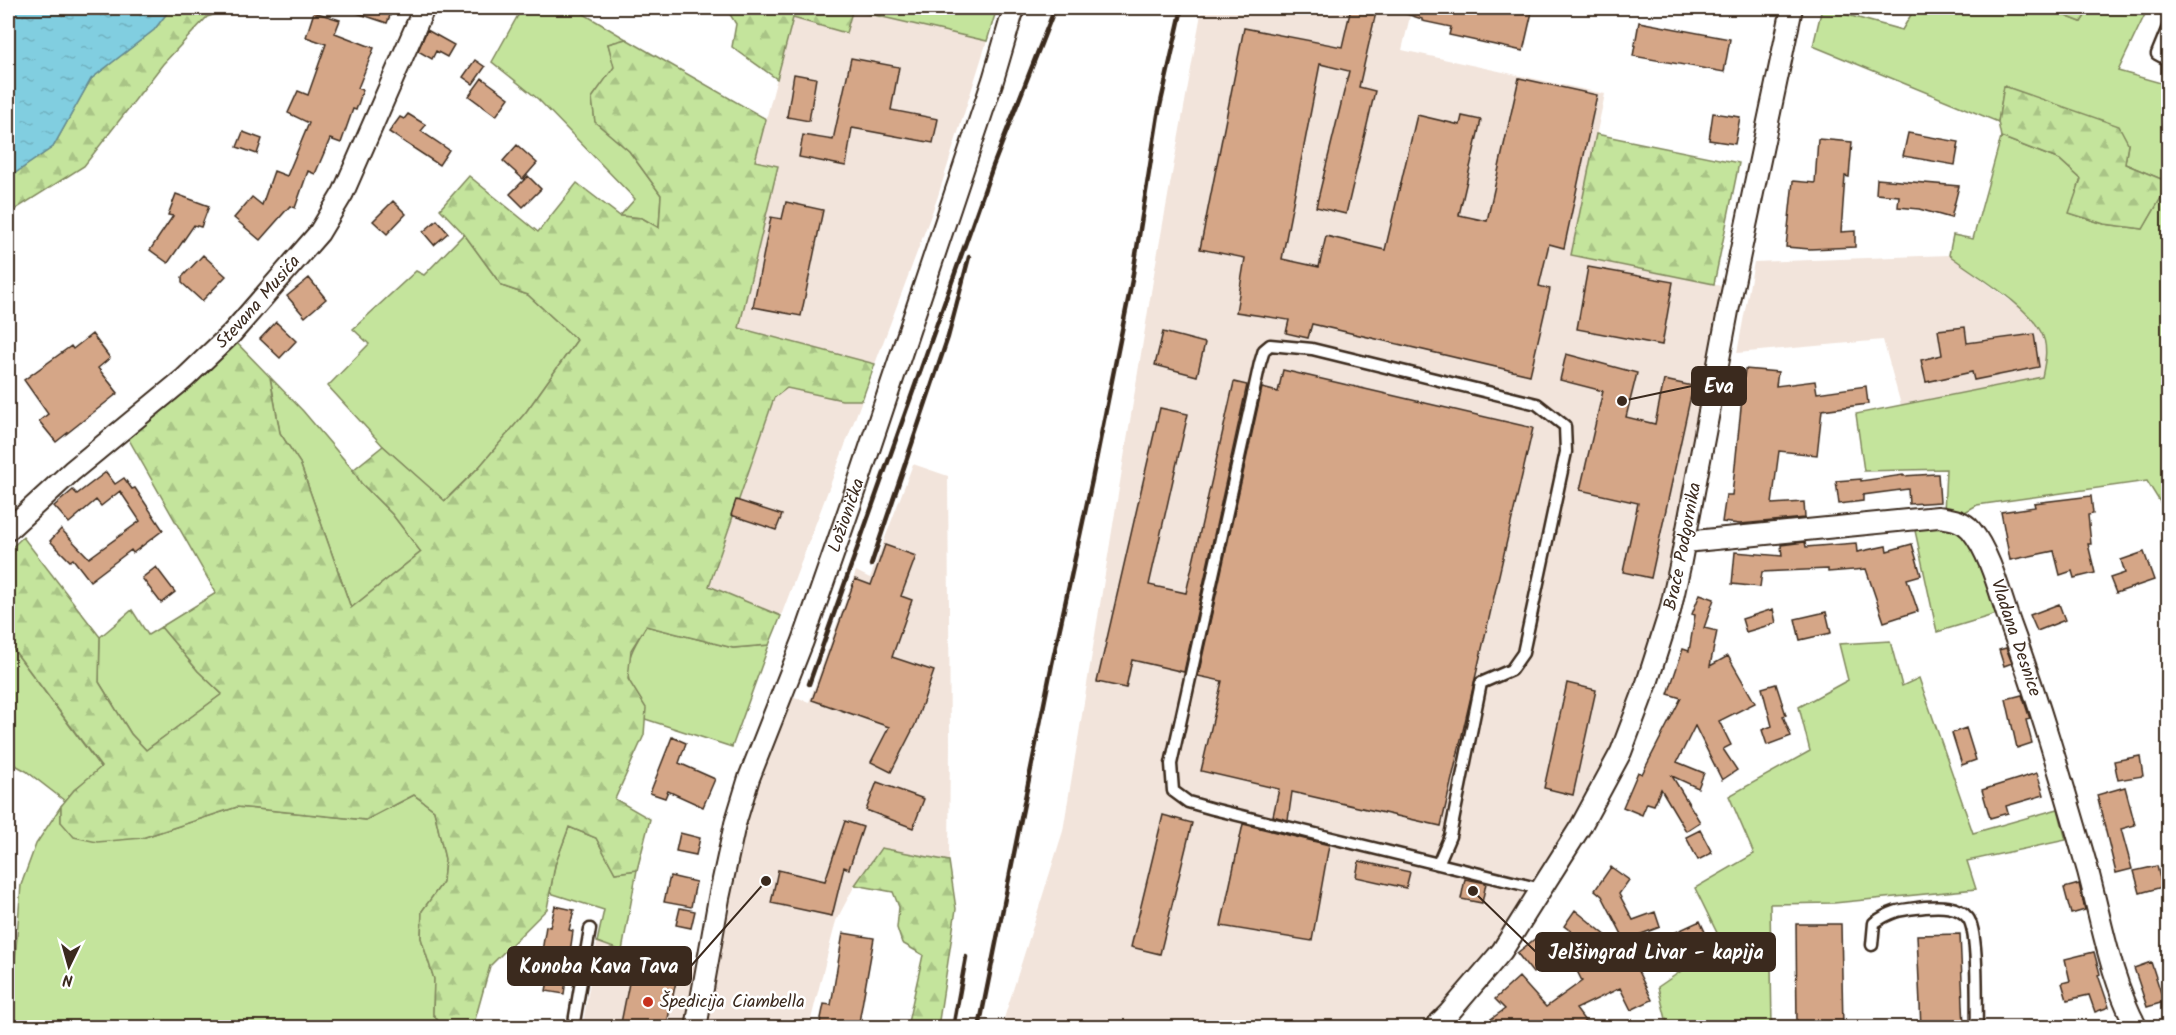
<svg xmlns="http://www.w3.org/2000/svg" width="2176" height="1035" viewBox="0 0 2176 1035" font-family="Kalam,sans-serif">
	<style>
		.built { fill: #f2e4db }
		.grass { fill: #c4e49c; stroke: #80875d; stroke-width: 1.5 }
		.forest { fill: url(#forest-firs); stroke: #80875d; stroke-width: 1.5 }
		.water { fill: url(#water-ripples); stroke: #658c92; stroke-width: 1.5 }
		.building { fill: #d5a687; stroke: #3b2a1e; stroke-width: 1.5 }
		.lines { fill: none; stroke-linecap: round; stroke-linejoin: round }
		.lane-casing { stroke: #3b2a1e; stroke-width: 15 }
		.street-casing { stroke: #3b2a1e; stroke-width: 24 }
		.lane { stroke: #fff; stroke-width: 10 }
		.street { stroke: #fff; stroke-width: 20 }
		.rail { stroke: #3b2a1e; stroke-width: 4.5 }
		.poi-dot { fill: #c8321e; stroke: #fff; stroke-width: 2 }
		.labels { text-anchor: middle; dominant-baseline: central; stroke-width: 5; stroke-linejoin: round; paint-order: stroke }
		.street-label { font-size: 18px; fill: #3b2a1e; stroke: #fff }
		.poi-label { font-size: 18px; fill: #3b2a1e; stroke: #fff; text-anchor: start }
		.leader { fill: none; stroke: #3b2a1e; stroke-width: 2 }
		.callout-dot { fill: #3b2a1e; stroke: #fff; stroke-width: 2 }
		.callout { fill: #3b2a1e; stroke: #3b2a1e; stroke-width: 2 }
		.callout-label { font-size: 20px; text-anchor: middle; font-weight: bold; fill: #fff }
	</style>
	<defs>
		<pattern id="forest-firs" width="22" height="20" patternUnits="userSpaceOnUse" patternTransform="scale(1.5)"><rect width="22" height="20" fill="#c4e49c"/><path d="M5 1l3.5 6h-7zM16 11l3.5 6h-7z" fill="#a9c486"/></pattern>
		<pattern id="water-ripples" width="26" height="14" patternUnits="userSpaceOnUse" patternTransform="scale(1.5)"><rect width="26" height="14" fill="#81cee0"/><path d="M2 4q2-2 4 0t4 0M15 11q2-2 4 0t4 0" fill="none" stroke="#70b1c0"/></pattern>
	</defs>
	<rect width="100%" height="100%" fill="#fff"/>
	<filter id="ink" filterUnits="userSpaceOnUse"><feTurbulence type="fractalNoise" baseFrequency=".0167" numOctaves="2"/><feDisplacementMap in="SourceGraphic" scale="12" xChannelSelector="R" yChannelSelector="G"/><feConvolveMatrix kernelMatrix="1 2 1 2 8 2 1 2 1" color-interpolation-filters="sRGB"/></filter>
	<g filter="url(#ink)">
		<path class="built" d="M1202 8H1412L1402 50 1605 94 1571 255 1726 287 1665 598 1643 669 1607 756 1574 820 1510 927 1470 975 1419 1027 1001 1028 1063 831 1155 268Z
			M852 10 987 41 937 199 875 364 738 328 778 166 755 161 793 18 846 33Z
			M1949 255 2023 310 2042 333 2046 354 2042 378 1901 405 1883 340 1737 353 1754 262Z
			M787 388 842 400H862L781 616 709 587 774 398Z
			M913 464 948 476 950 743 949 861 880 848 855 885 836 921 809 1027 582 1028 597 942 622 951 713 970 746 816 792 696 809 702 856 571 870 578Z"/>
		<path class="grass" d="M522 8H574L626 39 608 44 615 67 592 98 595 121 629 151 661 195 659 228 642 218 620 216 635 199 538 99 492 62Z
			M853 8H997L987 41 852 10Z
			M1822 8 1902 30 1915 8H2045L2081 22 2090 8H2148L2118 71 2168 85V170L2166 181 2125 164 2128 143 2004 87 1998 122 1813 46Z
			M2001 137 2060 160 2081 179 2070 213 2104 224 2143 229 2162 196 2168 198V515L2147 481 1977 505 1965 512 1944 513 1946 469 1864 471 1856 414 2042 377C2045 363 2049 346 2041 332 2026 304 1975 275 1949 255L1953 235 1973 239Z
			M464 234 502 286 528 295 577 340 526 412 480 466 444 501 383 446 328 386 369 344 353 329 416 271 424 275Z
			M270 377 303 411 353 470 361 483 392 514 421 552 351 608 300 463 280 433Z
			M1943 525 1957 528 1968 540 2000 613 1937 632 1914 526Z
			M132 610 148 635 161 627 198 671 222 694 146 750 131 734 99 682 100 637Z
			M646 626 733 648 769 645 732 747 645 719C647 700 634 696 629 680 623 662 637 641 646 626Z
			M1890 641 1902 686 1919 678 1973 833 2058 809 2066 840 1967 861 1976 889 1834 903 1770 904 1772 1027H1668L1658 987 1722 943 1695 888 1754 854 1729 796 1810 751 1799 707 1848 680 1839 644Z
			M8 642 101 768 74 790 65 801 26 771 8 761Z
			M414 795 434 810 445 859 443 882 422 911 421 938 434 979 433 1014 443 1027 8 1028V1019L11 1010 21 885 36 844 61 806V822L142 838 237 807 366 820Z
			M569 827 596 838 615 873 637 870 622 951 597 942 604 910 550 893 555 865Z"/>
		<path class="forest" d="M171 8H234L207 17 163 64 84 166 8 214V178L53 147 91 79 154 30Z
			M726 8H853L846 33 793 18 777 79 732 47 736 24Z
			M2045 8H2090L2081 22Z
			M626 39 766 119 755 161 778 166 739 328 875 364 862 400H842L787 388 774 398 709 586 781 616 769 645 733 648 646 626 631 650 628 679 646 708 644 735 615 799 650 819 637 870 615 873 596 838 569 827 555 865 547 909 490 966 473 1027H443L433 1014 434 979 421 938 422 911 443 882 445 859 434 810 414 795 366 820 237 807 142 838 97 842 74 837 61 822V806L74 790 101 767 8 642V551L23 537 100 637 99 682 131 734 146 750 222 694 198 671 161 627 216 593 128 438 234 340 270 377 280 433 300 463 351 608 421 552 392 514 361 483 353 470 383 446 445 501 480 466 526 412 577 340 528 295 502 286 464 234 440 209 469 176 538 232 577 183 620 216 642 218 659 228 661 195 629 151 595 122 592 98 614 67 608 44Z
			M2004 86 2119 126 2128 143 2125 164 2166 181 2162 196 2143 229 2104 224 2069 213 2081 179 2060 160 2001 137 1998 122Z
			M1596 134 1739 163 1714 284 1571 255Z
			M881 848 949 861 956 909 938 1027H907L923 955 902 943 897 928 899 907 893 892 855 885Z"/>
		<path class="water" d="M8 8H171L154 30 91 79 53 147 8 178Z"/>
		<path class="building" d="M349 8H393L387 23 348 10Z
			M1351 8H1377L1359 87 1375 91 1346 214 1316 207 1349 71 1320 64 1282 259 1319 267 1326 236 1385 250 1417 115 1460 125 1462 116 1481 120 1459 215 1487 221 1519 78 1597 95 1564 248 1549 244 1539 286 1550 289 1530 375 1312 324 1308 338 1286 333 1289 320 1236 312 1245 258 1200 249 1244 28 1342 47Z
			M1398 8H1509L1532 12 1523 51 1449 35 1451 27 1422 21V19L1397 11Z
			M314 12 340 20 335 33 374 48 358 88 363 90 356 110 353 109 341 143 330 139 315 174 308 171 295 208 290 206 260 240 234 218 252 197 262 205 274 171 287 176 309 123 288 113 298 91 308 95 326 44 306 37Z
			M1639 22 1730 39 1724 72 1633 56Z
			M427 30 454 45 447 57 436 51 432 59 418 51Z
			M851 58 899 67 891 110 938 119 933 143 852 128 846 166 799 157 803 135 833 140Z
			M475 60 485 67 473 84 463 77Z
			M794 74 816 78 809 121 787 117Z
			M482 78 509 98 496 116 469 96Z
			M1713 113 1740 117 1735 144 1709 140Z
			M408 114 426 125 421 131 449 150 439 165 389 132 400 117 404 119Z
			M243 132 262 139 257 154 237 147Z
			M1908 133 1959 142 1955 165 1903 156Z
			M1818 139 1852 142 1849 177 1845 176 1841 232 1855 231V247L1810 249 1786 247 1793 181 1815 183Z
			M517 145 537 163 523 179 503 161Z
			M528 176 541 189 523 207 510 194Z
			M1877 179 1959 186 1951 218 1919 209 1898 207 1899 196 1876 194Z
			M176 194 209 206 201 227 194 225 168 263 150 250 173 216 168 215Z
			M393 201 406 214 387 234 373 221Z
			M786 202 823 210 801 316 753 307 771 217 782 219Z
			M437 220 448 233 434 245 423 232Z
			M203 255 226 276 202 301 182 283V277Z
			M1588 267 1673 282 1662 345 1577 329Z
			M309 278 326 299 305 317 287 296Z
			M276 322 296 341 280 358 260 339Z
			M1965 327 1967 343 2034 334 2039 367 1974 380 1972 372 1926 382 1921 360 1942 355 1938 330Z
			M1163 332 1205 343 1197 376 1155 365Z
			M92 334 110 358 98 368 118 393 56 442 39 421 48 414 24 380 71 346 73 349Z
			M1566 354 1637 373 1626 417 1655 424 1664 380 1693 386 1651 578 1623 572 1638 503 1580 490 1603 391 1560 380Z
			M1745 369 1778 372 1776 386 1815 381 1817 393 1866 386 1868 404 1822 410 1817 455 1779 451 1772 504 1804 502 1805 518 1740 524 1722 522 1726 495H1732Z
			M1283 370 1533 428 1441 826 1292 792 1288 820 1273 816 1279 789 1201 771 1222 681 1198 676 1262 388 1278 392Z
			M1234 382 1247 385 1184 672 1132 660 1126 688 1097 682 1160 408 1188 414 1149 585 1186 593Z
			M106 472 115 484 124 478 132 489 135 488 163 530 133 553 131 550 90 581 73 559 70 561 50 541 61 529 89 558 140 521 120 491 101 506 96 500 69 523 54 506 73 490 77 494Z
			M1935 474H1938L1940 502 1909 504 1908 489 1863 495V501L1839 504 1836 481 1861 479V481L1903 475V476Z
			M2091 496 2093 514 2088 515 2091 544H2088L2095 573 2074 578 2072 571 2060 575 2054 551 2010 560 2001 512 2035 507 2034 503Z
			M736 500 782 515 776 530 731 515Z
			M1805 542 1806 547 1856 543 1857 552 1886 546 1887 551 1912 544 1921 575 1907 579 1918 611 1884 622 1866 569 1828 572V569L1762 572 1760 587 1732 584 1735 552 1782 556 1781 545Z
			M885 545 916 556 901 596 912 600 892 657 934 671 915 725 891 772 871 762 889 727 812 700 855 579 871 585Z
			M2144 552 2154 580 2116 593 2110 578 2125 573 2121 560Z
			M156 567 175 592 161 603 142 578Z
			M1700 594 1714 599 1704 628 1717 631 1710 666 1728 656 1755 703 1719 721 1731 745 1723 749 1737 770 1722 780 1695 726 1677 762 1704 773 1698 788 1672 776 1700 822 1686 831 1661 789 1654 805 1647 803 1642 815 1623 807 1638 772 1642 774 1681 698 1668 694 1683 649 1689 651 1695 615 1692 614Z
			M2059 604 2065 620 2037 631 2030 615Z
			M1773 609 1776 623 1746 632 1742 619Z
			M1826 612 1831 633 1800 640 1795 619Z
			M2006 648 2012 663 2004 666 1999 650Z
			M1567 683 1596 690 1573 795 1544 788Z
			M1776 684 1786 715 1783 716 1791 736 1767 745 1762 730 1772 726 1762 688Z
			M2022 695 2030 719 2026 720 2032 743 2017 748 2006 699Z
			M1966 728 1976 760 1962 765 1952 733Z
			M672 737 686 743 679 763 715 779 703 807 668 791 665 798 650 793Z
			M2140 756 2143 776 2118 780 2114 761Z
			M2037 773 2044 795 2006 806 2008 813 1990 818 1982 790Z
			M877 782 924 799 913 828 866 810Z
			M2125 787 2135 825 2121 829 2132 869 2116 873 2097 795Z
			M1163 815 1192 823 1160 954 1131 947Z
			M845 821 863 827 849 869 844 867 832 916 771 903 778 870 825 881Z
			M1243 824 1329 845 1312 941 1221 926Z
			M1700 830 1712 853 1698 860 1686 837Z
			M680 833 700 838 696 855 676 851Z
			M1359 861 1410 872 1406 888 1356 877Z
			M2157 866 2162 887 2140 893 2134 871Z
			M1611 867 1629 880 1619 894 1633 920 1655 912 1660 927 1625 940 1602 896 1595 890Z
			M670 876 696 882 691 907 664 902Z
			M1465 879 1486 883 1482 903 1461 899Z
			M2079 884 2085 910 2071 914 2064 888Z
			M555 906 574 910 569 930 573 931 564 994 546 991 552 959 541 958 546 926 550 927Z
			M680 908 695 911 691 928 676 925Z
			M1575 910 1630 955 1652 1000 1631 1010 1620 988 1576 1009 1585 1021 1575 1028H1496L1491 1019 1505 1009 1495 999 1519 977 1546 1007 1582 981 1571 959 1593 948 1564 926Z
			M1700 921 1712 947 1677 963 1665 937Z
			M1796 924H1841L1843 1028H1797Z
			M843 933 874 938 858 1028H819L824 1004 831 1005Z
			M1960 934 1964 1028H1921L1917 935Z
			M1536 938H1541L1555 956 1533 973 1517 953Z
			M2094 952 2100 974 2098 975 2109 1007 2095 1012 2089 995 2067 1000 2062 983 2070 981 2065 959Z
			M2151 962 2164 1002 2147 1007 2134 968Z
			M632 968 677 977 666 1028H620Z"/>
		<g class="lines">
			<defs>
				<path id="lane" d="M2168 27 2157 54 2168 60
					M1438 864 1450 836 1481 683 1511 670 1523 653 1566 452 1565 426 1537 404 1312 349 1270 345 1264 350 1260 363 1171 764 1173 791 1188 802 1213 809 1541 889
					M1872 945 1874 923C1894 909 1902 910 1925 907 1940 906 1958 905 1968 918 1979 932 1976 1006 1977 1028
					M573 1028 590 929"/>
				<g id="street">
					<path id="s1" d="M8 530 72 471 185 378 232 333 319 233 343 193 424 8"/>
					<path id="s2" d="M1685 542 1938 517C1951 519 1963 520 1971 530 1990 553 2000 594 2010 623 2040 704 2064 788 2088 871 2102 924 2111 980 2137 1028"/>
					<path id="s3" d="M696 1028 719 898 735 824 749 778 803 641 855 492 993 80 1014 8"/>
					<path id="s4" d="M1434 1028 1449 1013 1502 951 1581 826 1621 752 1647 683 1670 611 1680 566 1728 311 1792 8"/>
				</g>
			</defs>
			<use href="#lane" class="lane-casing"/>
			<use href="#street" class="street-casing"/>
			<use href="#lane" class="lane"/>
			<use href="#street" class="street"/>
			<path class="rail" d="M871 565 948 337 969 257
				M809 684 993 166 1055 8
				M953 1028 966 957
				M979 1028 1052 664 1092 480 1132 280 1158 115 1182 8"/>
		</g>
	</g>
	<circle class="poi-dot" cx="648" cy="1002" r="6"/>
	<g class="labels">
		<g class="street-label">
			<text stroke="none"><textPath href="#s1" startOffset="339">Stevana Musića</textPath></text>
			<text stroke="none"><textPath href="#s3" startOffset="536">Ložionička</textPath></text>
			<text stroke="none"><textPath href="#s4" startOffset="550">Braće Podgornika</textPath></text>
			<text stroke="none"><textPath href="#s2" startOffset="408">Vladana Desnice</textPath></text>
		</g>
		<g class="poi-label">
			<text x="660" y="1002">Špedicija Ciambella</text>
		</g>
	</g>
	<path class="leader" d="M1622 401L1692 386M1473 891L1536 952M766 881L691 966"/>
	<g class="callout-dot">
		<circle cx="1622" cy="401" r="6"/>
		<circle cx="1473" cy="891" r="6"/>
		<circle cx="766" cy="881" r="6"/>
	</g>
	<g class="callout">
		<rect x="1692" y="367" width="54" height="38" rx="6"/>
		<rect x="1536" y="933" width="239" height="38" rx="6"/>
		<rect x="508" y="947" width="183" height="38" rx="6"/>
	</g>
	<g class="callout-label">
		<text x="1719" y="393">Eva</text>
		<text x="1656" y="959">Jelšingrad Livar - kapija</text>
		<text x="599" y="973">Konoba Kava Tava</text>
	</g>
	<rect width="2176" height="1035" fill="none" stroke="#fff" stroke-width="30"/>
	<rect x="15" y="15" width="2146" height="1005" fill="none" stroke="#3b2a1e" stroke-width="2" filter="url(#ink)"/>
	<g transform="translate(69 966) rotate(185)" stroke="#ffffff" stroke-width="4.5" paint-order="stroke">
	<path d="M0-4.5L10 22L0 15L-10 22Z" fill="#3b2a1e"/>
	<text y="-9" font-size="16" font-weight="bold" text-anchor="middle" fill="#3b2a1e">N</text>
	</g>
</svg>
